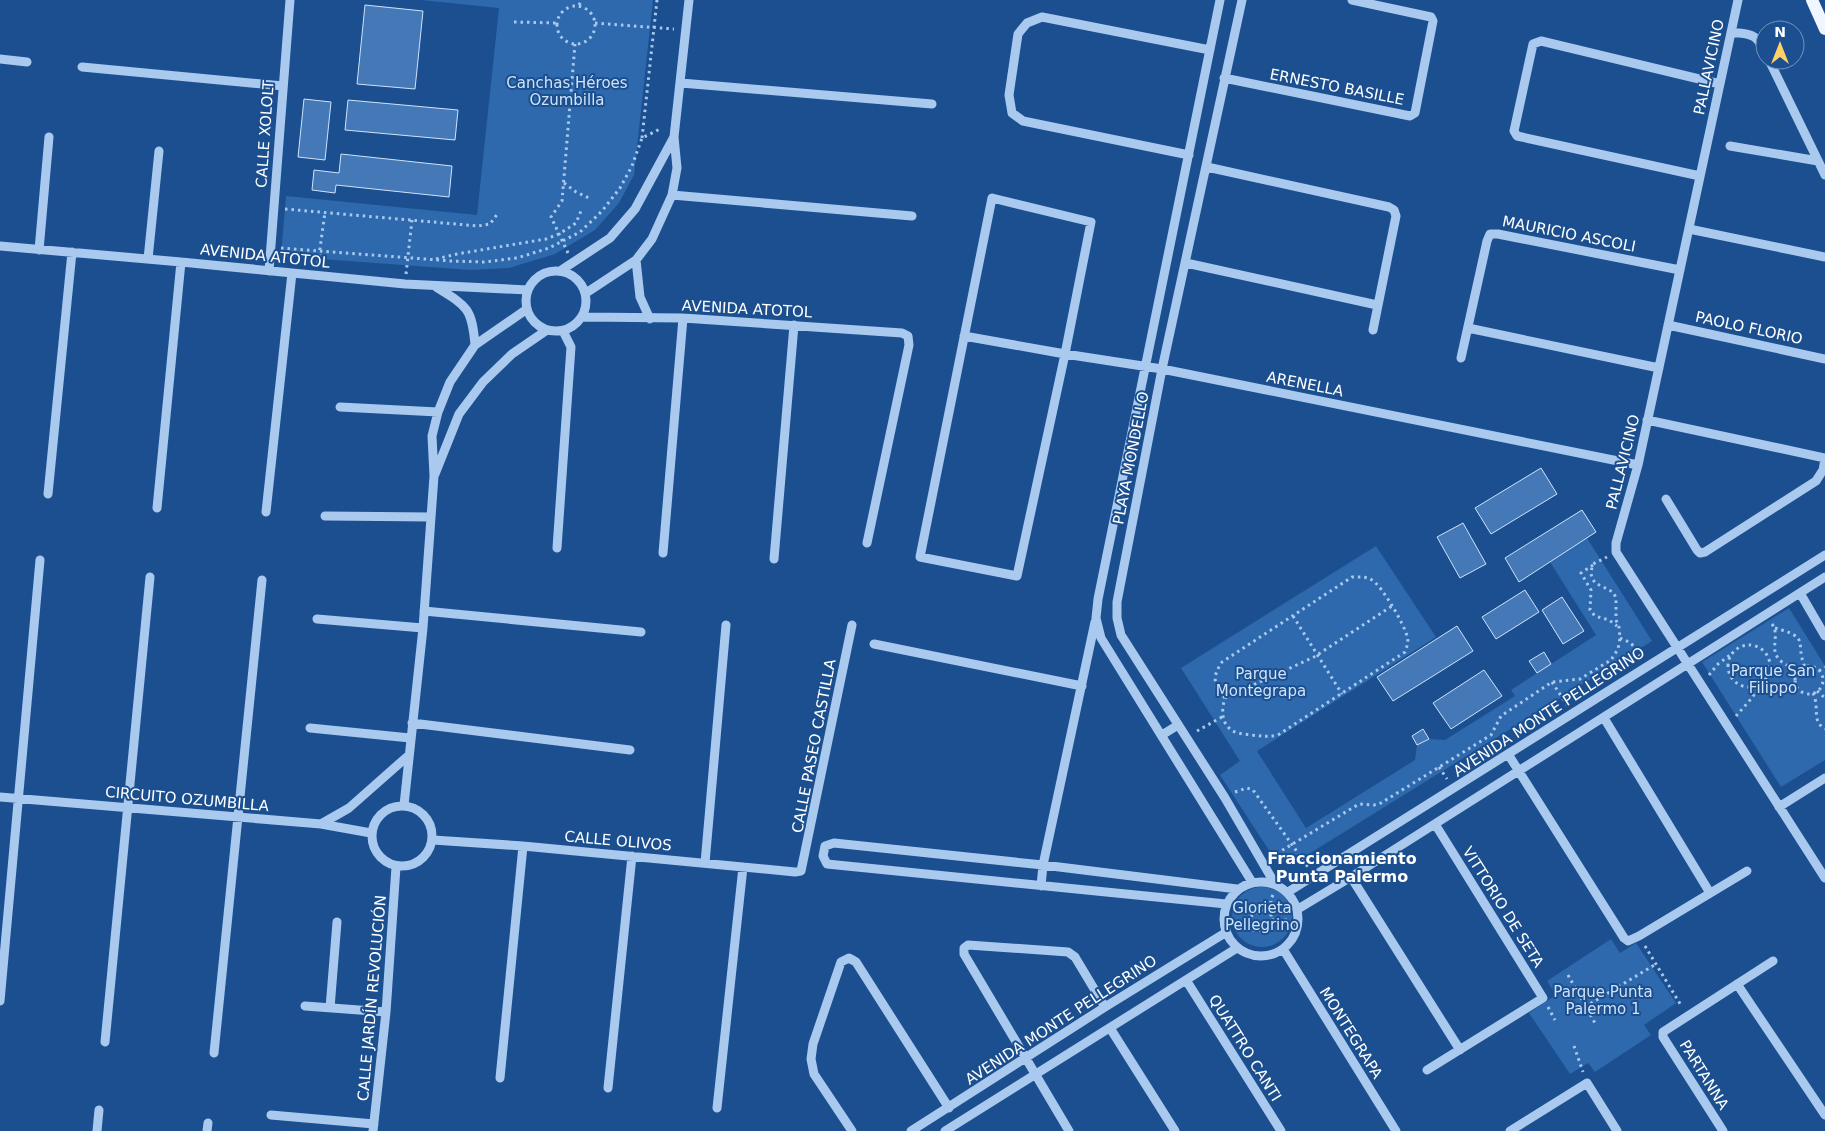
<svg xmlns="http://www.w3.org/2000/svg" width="1825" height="1131" viewBox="0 0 1825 1131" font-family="'DejaVu Sans',sans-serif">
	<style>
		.green { fill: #2e69ad }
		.building { fill: #4478b7; stroke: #cfe3fa }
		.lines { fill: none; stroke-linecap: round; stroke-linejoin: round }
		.path { stroke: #a9c9ee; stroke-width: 3; stroke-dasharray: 2.5 4; stroke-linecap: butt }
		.minor { stroke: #a9c9ee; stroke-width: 9 }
		.major { stroke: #f0f6ff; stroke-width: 12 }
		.labels { text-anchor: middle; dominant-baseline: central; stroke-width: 4; stroke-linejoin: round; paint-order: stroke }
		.street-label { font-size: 15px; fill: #fff; stroke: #1b4f8f }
		.park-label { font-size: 15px; fill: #cfe3fa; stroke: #1b4f8f }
		.neighbourhood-label { font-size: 16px; font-weight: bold; fill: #fff; stroke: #1b4f8f }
	</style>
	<rect width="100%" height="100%" fill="#1b4f8f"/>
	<path class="green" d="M421 0H653L634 175 619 203 595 230 555 254 509 268 470 270 281 256 286 196 477 215 499 8Z
		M1587 538 1652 641 1291 865 1274 858 1220 775 1240 761 1181 668 1376 546 1436 637 1257 751 1306 828 1415 760 1417 745 1429 739 1445 740 1515 696 1511 690 1596 635 1550 562Z
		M1789 608 1825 666V760L1781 787 1702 662Z
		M1232 917a30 30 0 1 1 60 0a30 30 0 1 1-60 0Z
		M1611 939 1620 953 1636 943 1676 1003 1644 1025 1651 1035 1595 1072 1588 1063 1570 1074 1529 1013 1556 995 1547 981Z"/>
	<path class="building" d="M365 5 423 11 415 89 357 84Z
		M304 99 331 102 325 160 298 157Z
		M348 100 458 110 455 140 345 130Z
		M341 154 452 166 449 197 336 185 335 193 312 190 314 170 339 173Z
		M1541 468 1557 494 1491 534 1475 508Z
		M1582 510 1596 532 1519 582 1505 558Z
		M1463 523 1486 564 1460 578 1437 537Z
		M1525 590 1539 612 1496 639 1482 617Z
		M1562 597 1584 631 1563 644 1542 610Z
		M1457 626 1473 651 1393 701 1377 677Z
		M1544 652 1551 664 1537 673 1529 661Z
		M1484 670 1502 696 1451 729 1433 703Z
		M1423 729 1429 739 1417 745 1412 736Z"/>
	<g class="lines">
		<path class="path" d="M579 5 582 0
			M557 25a19 19 0 1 1 38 0a19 19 0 1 1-38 0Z
			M514 22 556 23
			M595 23 674 29
			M642 138 657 0
			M564 183 576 192 591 199
			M285 209 478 226 490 224 498 213
			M281 248 451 261 484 262 517 258 549 248 580 232 602 211 620 188 632 166 642 138 662 128
			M568 253 551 217 562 201 575 44
			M436 259 457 254 546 239 559 234 576 223 581 211
			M318 263 325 212
			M406 274 412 220
			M1593 565 1581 573 1591 590 1590 610 1595 616 1609 620 1617 626
			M1293 616 1342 694
			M1772 624C1780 635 1770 648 1778 658 1782 664 1792 667 1798 672
			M1775 628C1812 638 1794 642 1805 667
			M1620 638 1631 643 1641 657
			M1728 666a21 21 0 1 1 42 0a21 21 0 1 1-42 0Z
			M1795 680a14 14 0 1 1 28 0a14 14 0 1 1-28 0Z
			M1819 671 1825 667
			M1709 675 1718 664 1730 655
			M1552 682 1567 705
			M1817 691 1825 698
			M1813 693C1820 708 1811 721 1825 729
			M1225 698C1213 684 1212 677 1222 662L1352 577C1359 577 1365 576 1372 580 1382 586 1404 624 1407 636 1409 642 1407 646 1405 652L1278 735C1268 737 1261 736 1251 735 1246 734 1239 734 1235 732 1221 726 1221 710 1225 698L1314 657 1392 606
			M1736 716 1751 699 1763 682
			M1197 731 1222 717
			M1439 767 1447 779
			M1235 792 1247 788 1253 790 1308 867
			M1271 857 1359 804 1374 805 1381 803 1491 735 1501 716 1552 682 1580 679 1611 660 1618 649 1620 638 1619 627 1616 620V599L1614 593C1601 584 1586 585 1593 564L1607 557
			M1273 895 1271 899V920H1291
			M1271 908 1248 917 1252 930 1270 931 1271 920
			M1645 946 1682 1007
			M1568 975 1596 1025
			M1548 1007 1555 1020
			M1585 1007 1656 964
			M1574 1046 1583 1072"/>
		<path class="minor" d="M1220 0 1098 599 1096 618 1101 638 1252 882
			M1242 0 1162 369 1117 602V618L1121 635 1225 798 1275 884
			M1738 0 1638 465 1616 543V552L1825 878
			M1731 32C1751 35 1755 32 1765 52
			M0 59 27 62
			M1769 60 1825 175
			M82 67 283 86
			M1224 78 1410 116 1415 113 1433 21 1431 17 1352 0
			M681 83 932 104
			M1730 146 1818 161
			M1189 155 1023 121 1012 113 1009 95 1018 34 1027 23 1042 17 1210 50
			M1207 167 1389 207 1394 210 1396 216 1373 330
			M1700 176 1517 136 1514 131 1533 44 1541 41 1720 84
			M672 195 912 216
			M992 198 1091 222 1065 354 1017 576 920 557Z
			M1689 229 1825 257
			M0 246 181 262 405 284 528 290
			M39 250 49 137
			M148 259 159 151
			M636 260 640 297 650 319
			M1186 263 1377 305
			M526 301a30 30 0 1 1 60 0a30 30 0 1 1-60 0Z
			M269 271 290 0
			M560 271 610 238 635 209 674 137
			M436 287C467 306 472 308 475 345
			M586 293 636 260 652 239 672 195 677 168 674 137 689 0
			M583 317 683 318 902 333 908 336 909 345 867 543
			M1668 325 1825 359
			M1468 328 1659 368
			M964 336 1065 354 1162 369 1638 465
			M1461 358 1487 241 1490 234H1498L1680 270
			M340 407 438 412
			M1647 420 1825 458
			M435 474 459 414 483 382 512 354 547 330
			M48 494 72 252
			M1666 499 1697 550 1700 553 1705 552 1816 481 1823 470 1825 459
			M157 508 181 262
			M266 512 292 273
			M325 516 431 517
			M557 548 571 347 563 331
			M663 553 683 318
			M774 559 794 325
			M1800 593 1825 636
			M424 611 641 632
			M317 619 423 628
			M874 644 1082 686
			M1604 718 1710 893
			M412 723 630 750
			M310 728 410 738
			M1162 735 1178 725
			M1508 754 1624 938 1628 941 1639 936 1747 871
			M0 797 321 824 371 833
			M404 805 423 628 434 476 432 436 438 412 450 382 475 345 527 309
			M372 836a30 30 0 1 1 60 0a30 30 0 1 1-60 0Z
			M1779 807 1825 778
			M321 824 349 808 409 755
			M433 840 523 846 795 872 801 871 852 625
			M705 863 726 625
			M1351 877 1460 1050
			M1224 919a37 37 0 1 1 74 0a37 37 0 1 1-74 0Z
			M1041 886 1043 865 1095 622
			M1288 892 1825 555
			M1226 904 827 864 823 856 825 846 834 843 1043 865 1237 889
			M1298 909 1351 877 1825 577
			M1283 949 1396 1131
			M1186 980 1281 1131
			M1737 984 1825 1115
			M0 1001 40 560
			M305 1006 386 1012
			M330 1008 337 922
			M1110 1028 1175 1131
			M105 1042 150 577
			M214 1053 262 580
			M1427 1070 1543 998 1435 824
			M500 1078 523 846
			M608 1088 632 856
			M717 1108 743 867
			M271 1115 374 1124
			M97 1131 99 1110
			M207 1131 208 1123
			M373 1131 386 1012 396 867
			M852 1131 814 1074 811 1059 813 1044 841 962 849 958 856 962 949 1108
			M911 1131 1105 1007 1225 933
			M945 1131 1237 948
			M1069 1131 964 954V948L968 945 1068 952 1075 957 1105 1007
			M1510 1131 1587 1083 1617 1131
			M1723 1131 1663 1037V1032L1773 961"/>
		<path class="major" d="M1812 0 1825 29"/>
	</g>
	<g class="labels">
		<g class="street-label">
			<text transform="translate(1709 67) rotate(-78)">PALLAVICINO</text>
			<text transform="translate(1337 87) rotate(11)">ERNESTO BASILLE</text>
			<text transform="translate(265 134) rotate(-86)">CALLE XOLOLT</text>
			<text transform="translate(1569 234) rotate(11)">MAURICIO ASCOLI</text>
			<text transform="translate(265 256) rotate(6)">AVENIDA ATOTOL</text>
			<text transform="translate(747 309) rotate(3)">AVENIDA ATOTOL</text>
			<text transform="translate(1749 328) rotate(12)">PAOLO FLORIO</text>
			<text transform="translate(1305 384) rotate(11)">ARENELLA</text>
			<text transform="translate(1131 458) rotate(-79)">PLAYA MONDELLO</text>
			<text transform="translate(1623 462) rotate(-76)">PALLAVICINO</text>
			<text transform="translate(1549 712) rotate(-33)">AVENIDA MONTE PELLEGRINO</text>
			<text transform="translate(814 746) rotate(-79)">CALLE PASEO CASTILLA</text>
			<text transform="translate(187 799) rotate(5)">CIRCUITO OZUMBILLA</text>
			<text transform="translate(618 841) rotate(5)">CALLE OLIVOS</text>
			<text transform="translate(1503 907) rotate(58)">VITTORIO DE SETA</text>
			<text transform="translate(372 998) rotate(-85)">CALLE JARDÍN REVOLUCIÓN</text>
			<text transform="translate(1061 1020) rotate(-33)">AVENIDA MONTE PELLEGRINO</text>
			<text transform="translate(1351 1033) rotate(58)">MONTEGRAPA</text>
			<text transform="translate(1245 1048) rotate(58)">QUATTRO CANTI</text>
			<text transform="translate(1704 1075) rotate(58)">PARTANNA</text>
		</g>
		<g class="park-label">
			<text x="567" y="83">Canchas Héroes<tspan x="567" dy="17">Ozumbilla</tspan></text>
			<text x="1773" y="671">Parque San<tspan x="1773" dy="17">Filippo</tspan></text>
			<text x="1261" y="674">Parque<tspan x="1261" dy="17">Montegrapa</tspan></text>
			<text x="1262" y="908">Glorieta<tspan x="1262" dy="17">Pellegrino</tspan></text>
			<text x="1603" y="992">Parque Punta<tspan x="1603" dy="17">Palermo 1</tspan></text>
		</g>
		<g class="neighbourhood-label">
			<text x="1342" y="858">Fraccionamiento<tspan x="1342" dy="18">Punta Palermo</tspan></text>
		</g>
	</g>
	<g transform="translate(1780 45)"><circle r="24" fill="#1b4f8f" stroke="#7695bc"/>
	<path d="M0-4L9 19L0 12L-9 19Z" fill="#ffd166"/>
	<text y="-8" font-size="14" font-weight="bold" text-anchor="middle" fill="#ffffff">N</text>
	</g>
</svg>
